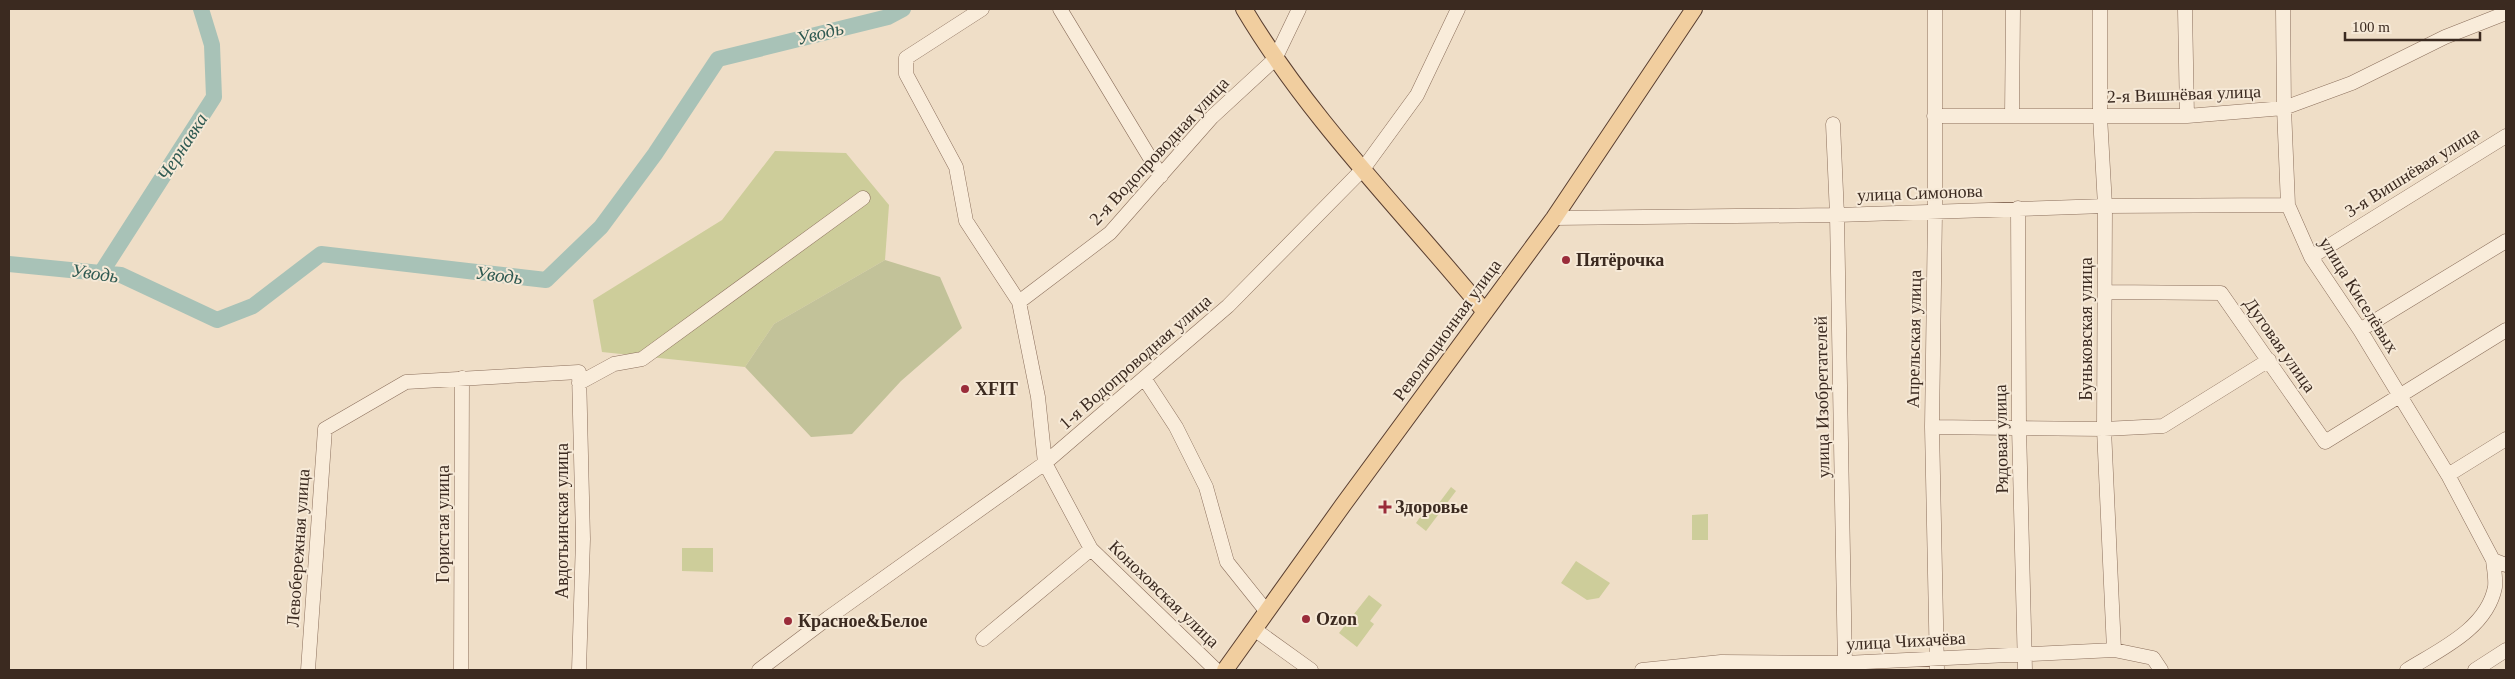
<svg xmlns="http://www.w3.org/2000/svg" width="2515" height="679" viewBox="0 0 2515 679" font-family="Georgia,serif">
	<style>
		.green { fill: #cdcd9a }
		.cemetery { fill: #c2c299 }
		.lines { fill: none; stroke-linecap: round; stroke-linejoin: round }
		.river { stroke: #a8c2b7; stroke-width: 16 }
		.minor-casing { stroke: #8b6f5c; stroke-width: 15 }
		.major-casing { stroke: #593e30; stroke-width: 18 }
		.minor { stroke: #f9ecda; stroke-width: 14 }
		.major { stroke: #f1ce9f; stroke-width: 16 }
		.poi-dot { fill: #9a2c3a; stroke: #f6e9d7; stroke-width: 2 }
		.labels { text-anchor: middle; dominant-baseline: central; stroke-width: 4; stroke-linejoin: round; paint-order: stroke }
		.street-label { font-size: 18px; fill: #3b2a20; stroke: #f6e9d7 }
		.poi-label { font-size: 18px; font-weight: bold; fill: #3b2a20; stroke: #f6e9d7; text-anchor: start }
		.water-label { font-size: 19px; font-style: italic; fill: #2f5a52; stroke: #f6e9d7 }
	</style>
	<rect width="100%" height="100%" fill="#efdec7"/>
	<path class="green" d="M775 151 846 153 889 205 885 260 774 324 745 367 602 352 593 300 722 220Z
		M1451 487 1456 491 1426 531 1416 523 1430 503 1436 507Z
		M1708 514V540H1692V515Z
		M682 548H713V572L682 571Z
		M1576 561 1610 583 1599 598 1587 600 1561 583Z
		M1369 595 1382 605 1370 621 1374 624 1357 647 1339 633Z"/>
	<path class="cemetery" d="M885 260 940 277 962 328 901 381 852 434 811 437 745 367 774 324Z"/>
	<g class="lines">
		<path class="river" d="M9 264 121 275 217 320 253 306 321 254 546 280 601 227 655 154 718 59 888 17 903 9
			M101 273 214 97 212 45 201 9"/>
		<defs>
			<path id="minor" d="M982 9 906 58V74L956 167 966 221 1019 302 1038 397 1045 463 1091 549 1216 670
				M1060 9 1161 176
				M1935 9V212L1932 427 1937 670
				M2100 9V116L2105 206 2104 429 2114 650
				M2185 9 2187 116
				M2283 9 2284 108 2288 205 2311 257 2360 330 2448 475 2493 560 2506 565
				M1934 116H2187L2284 108 2352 83 2445 37 2506 13
				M2012 116 2013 9
				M1833 124 1837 215 1845 670
				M2018 208 2019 427 2025 670
				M1554 218 1837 215 2105 206 2288 205
				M2311 257 2506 136
				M2105 292 2221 293 2325 442 2506 330
				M1019 302 1110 233 1212 117 1275 59 1299 9
				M2360 330 2506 241
				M1144 378 1176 427 1206 487 1227 562 1267 612
				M579 383 614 364 642 359 863 198
				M1932 427 2104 429 2163 426 2269 360
				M2448 475 2506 439
				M1254 629 1311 670
				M983 639 1091 549
				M308 670 325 429 406 382 579 372 583 539 579 670
				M461 670 462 378
				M759 670 828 618 1045 463 1228 306 1363 169 1417 95 1458 9
				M1642 670 1721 662 1845 663 2114 650 2153 658 2161 670
				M2407 670C2439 650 2487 629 2495 587 2496 579 2494 569 2493 560
				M2475 670 2506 650"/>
			<path id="major" d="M1244 9C1310 120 1404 213 1485 312
				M1225 670 1343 505 1554 218 1694 9"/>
		</defs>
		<use href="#minor" class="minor-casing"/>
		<use href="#major" class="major-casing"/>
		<use href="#minor" class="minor"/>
		<use href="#major" class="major"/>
	</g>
	<g class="poi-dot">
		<circle cx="1566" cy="260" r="5"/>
		<circle cx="965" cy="389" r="5"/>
		<path d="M1382.5 499.5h5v5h5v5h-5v5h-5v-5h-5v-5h5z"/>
		<circle cx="1306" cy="619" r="5"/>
		<circle cx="788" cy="621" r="5"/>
	</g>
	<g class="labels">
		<g class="street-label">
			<text transform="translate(2184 94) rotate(-2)">2-я Вишнёвая улица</text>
			<text transform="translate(1159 151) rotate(-47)">2-я Водопроводная улица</text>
			<text transform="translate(2412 172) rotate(-32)">3-я Вишнёвая улица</text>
			<text transform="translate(1920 193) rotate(-2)">улица Симонова</text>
			<text transform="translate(2359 295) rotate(58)">улица Киселёвых</text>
			<text transform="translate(2086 329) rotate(-90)">Буньковская улица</text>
			<text transform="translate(1447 330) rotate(-54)">Революционная улица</text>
			<text transform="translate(1914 339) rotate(-89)">Апрельская улица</text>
			<text transform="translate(2280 345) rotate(55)">Дуговая улица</text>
			<text transform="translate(1135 362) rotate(-41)">1-я Водопроводная улица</text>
			<text transform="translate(1822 397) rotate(-91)">улица Изобретателей</text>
			<text transform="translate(2001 439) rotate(-91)">Рядовая улица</text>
			<text transform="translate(562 521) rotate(-90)">Авдотьинская улица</text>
			<text transform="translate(443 524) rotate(-90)">Гористая улица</text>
			<text transform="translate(298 548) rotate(-86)">Левобережная улица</text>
			<text transform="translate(1164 594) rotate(44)">Коноховская улица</text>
			<text transform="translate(1906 641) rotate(-3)">улица Чихачёва</text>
		</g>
		<g class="poi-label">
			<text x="1576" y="260">Пятёрочка</text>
			<text x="975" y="389">XFIT</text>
			<text x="1395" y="507">Здоровье</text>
			<text x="1316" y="619">Ozon</text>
			<text x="798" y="621">Красное&amp;Белое</text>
		</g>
		<g class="water-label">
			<text transform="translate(820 33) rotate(-14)">Уводь</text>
			<text transform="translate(182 147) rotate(-57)">Чернавка</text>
			<text transform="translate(95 273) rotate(8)">Уводь</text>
			<text transform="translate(499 275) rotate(7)">Уводь</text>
		</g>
	</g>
	<rect width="2515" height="679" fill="none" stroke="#3b2a20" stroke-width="20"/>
	<path d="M2345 32v8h135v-8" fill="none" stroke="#3b2a20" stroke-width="2.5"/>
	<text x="2352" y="32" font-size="15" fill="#3b2a20" stroke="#f6e9d7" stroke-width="4" paint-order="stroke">100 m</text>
</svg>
